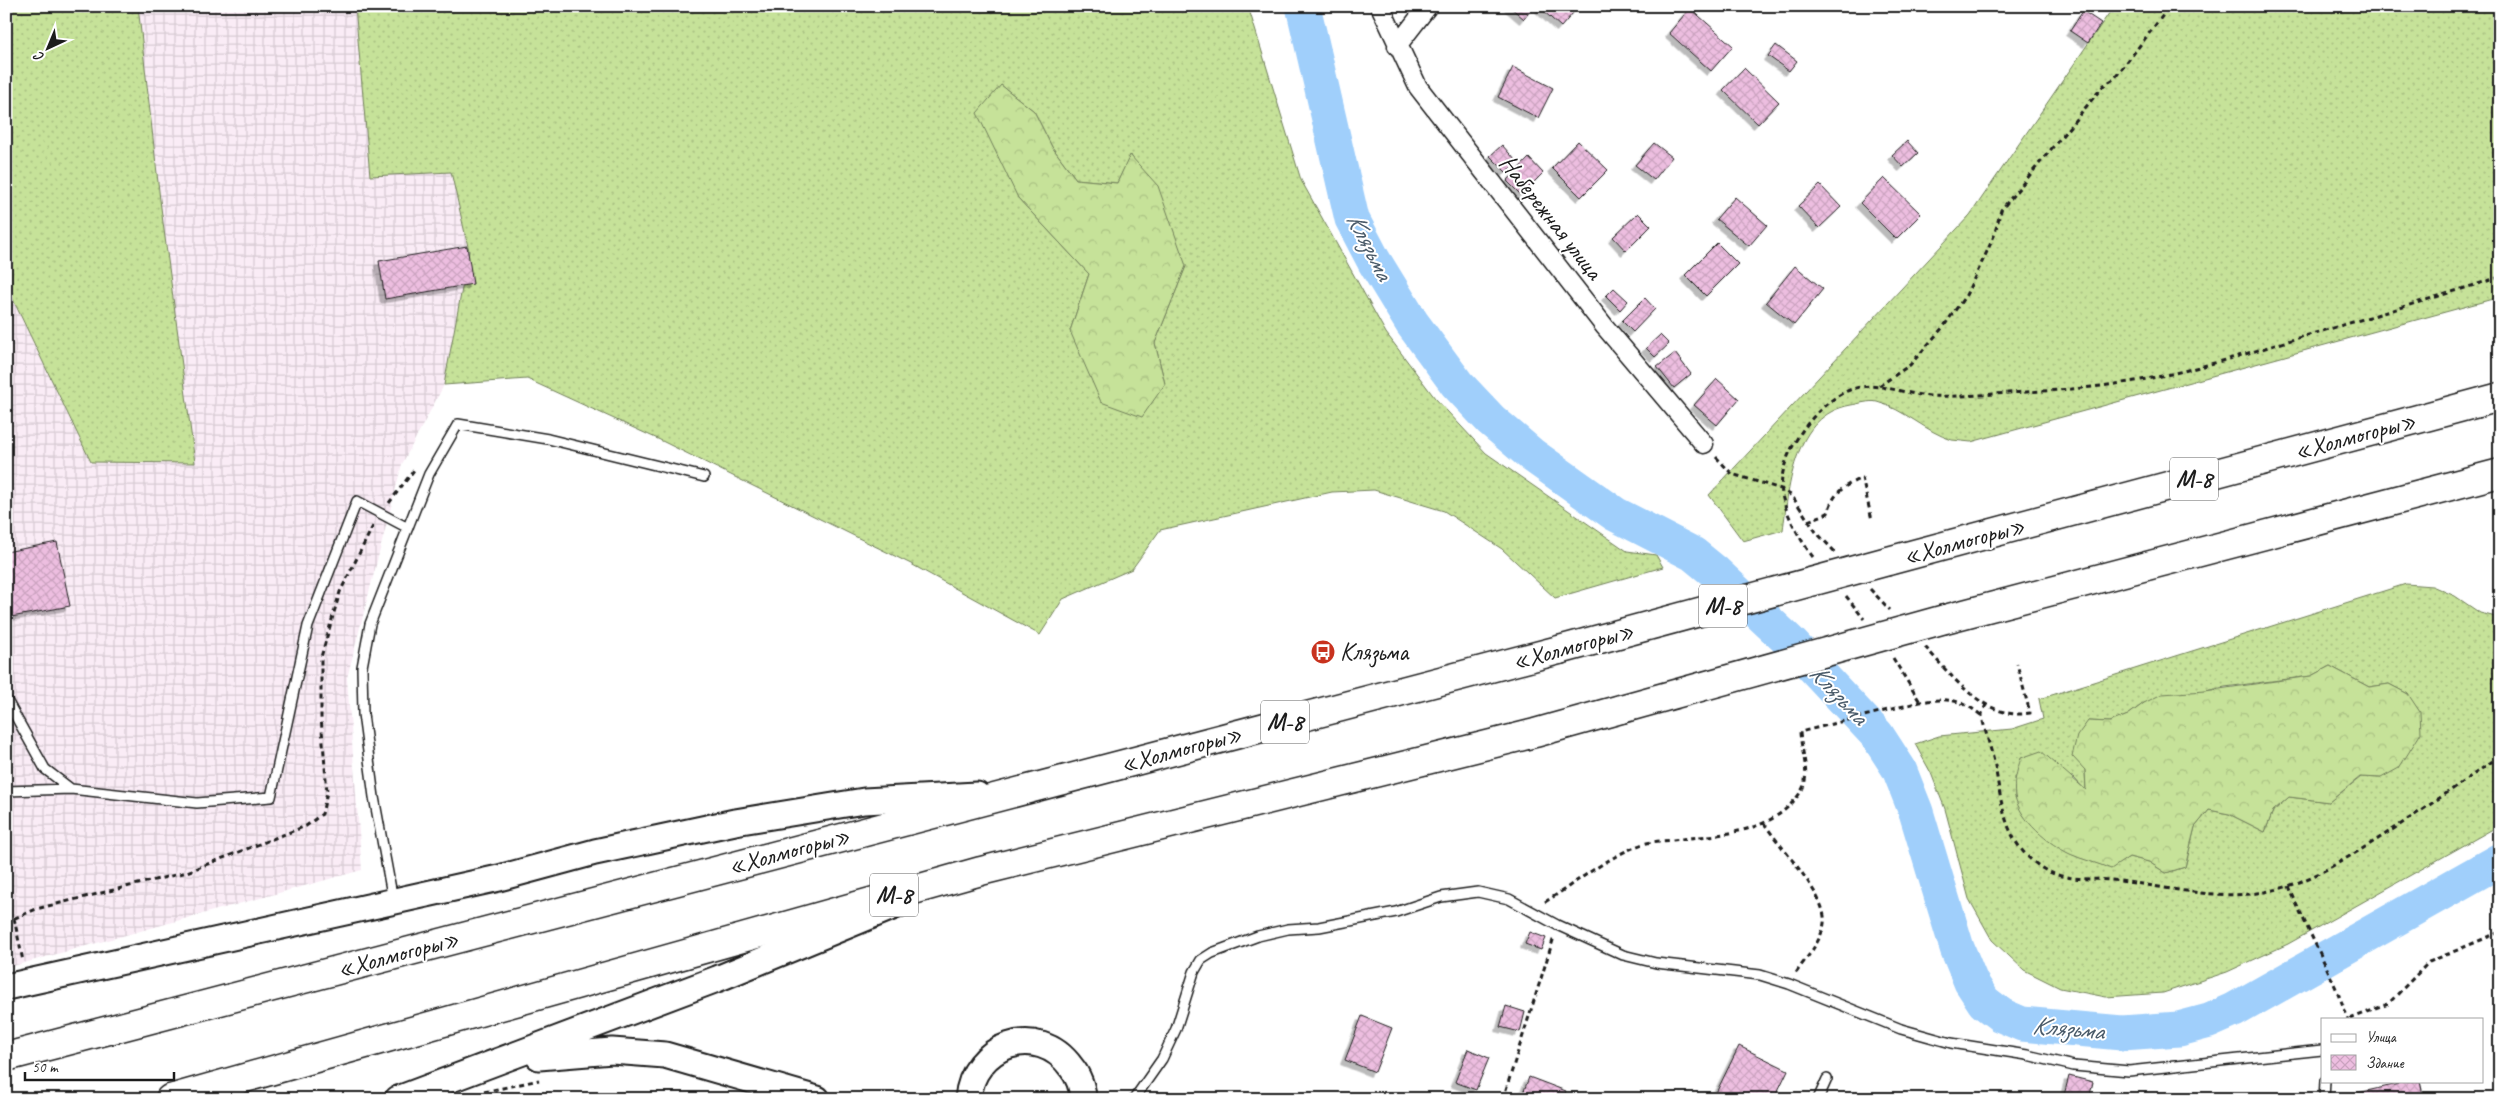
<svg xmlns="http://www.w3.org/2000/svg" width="2506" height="1105" viewBox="0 0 2506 1105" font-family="Caveat,sans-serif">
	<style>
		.industrial { fill: url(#industrial-grid) }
		.grass { fill: url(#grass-dots); stroke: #717f5a; fill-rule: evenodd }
		.forest { fill: url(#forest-crowns); stroke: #717f5a }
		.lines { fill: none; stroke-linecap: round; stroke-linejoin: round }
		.river { stroke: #a0cffb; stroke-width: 35 }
		.building { fill: url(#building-cross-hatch); stroke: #1c1c1c; filter: url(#shadow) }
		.lane-casing { stroke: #1c1c1c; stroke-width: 12 }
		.street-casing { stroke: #1c1c1c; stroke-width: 21 }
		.secondary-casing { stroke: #1c1c1c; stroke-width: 29 }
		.highway-casing { stroke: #1c1c1c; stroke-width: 31 }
		.path { stroke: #1c1c1c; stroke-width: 3; stroke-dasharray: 5 4; stroke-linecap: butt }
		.lane { stroke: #fff; stroke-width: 9 }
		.street { stroke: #fff; stroke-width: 18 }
		.secondary { stroke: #fff; stroke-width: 25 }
		.highway { stroke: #fff; stroke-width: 28 }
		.highway-bridge-casing { stroke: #1c1c1c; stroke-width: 31; stroke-linecap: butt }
		.highway-bridge { stroke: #fff; stroke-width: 28 }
		.labels { text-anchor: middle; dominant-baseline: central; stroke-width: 4; stroke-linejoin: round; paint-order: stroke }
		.shield { fill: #fff; stroke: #606060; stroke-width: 1 }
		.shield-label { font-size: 24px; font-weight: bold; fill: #1c1c1c }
		.street-label { font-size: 25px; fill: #1c1c1c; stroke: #fff }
		.poi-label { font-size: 25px; fill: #1c1c1c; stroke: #fff; text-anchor: start }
		.water-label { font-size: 26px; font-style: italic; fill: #4a5b6a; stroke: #fff }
	</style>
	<defs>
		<pattern id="industrial-grid" width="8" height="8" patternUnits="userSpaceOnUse" patternTransform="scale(1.25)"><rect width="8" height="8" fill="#faecf6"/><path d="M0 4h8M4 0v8" fill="none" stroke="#d6cad2"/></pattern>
		<pattern id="grass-dots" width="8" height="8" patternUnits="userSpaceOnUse" patternTransform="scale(1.25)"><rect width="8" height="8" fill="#c6e299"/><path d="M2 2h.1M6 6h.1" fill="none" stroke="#aac183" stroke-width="1.8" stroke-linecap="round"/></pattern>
		<pattern id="forest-crowns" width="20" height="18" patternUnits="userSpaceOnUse" patternTransform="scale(1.25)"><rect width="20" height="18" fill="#c6e299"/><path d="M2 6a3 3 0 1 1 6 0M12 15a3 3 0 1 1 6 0" fill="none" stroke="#aac183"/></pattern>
		<pattern id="building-cross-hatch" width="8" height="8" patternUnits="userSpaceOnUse" patternTransform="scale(1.25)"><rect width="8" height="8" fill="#edbee0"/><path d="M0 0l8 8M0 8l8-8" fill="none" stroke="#cba3c0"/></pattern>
		<filter id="shadow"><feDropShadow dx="-4.5" dy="4.5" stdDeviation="0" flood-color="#0004"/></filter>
	</defs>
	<rect width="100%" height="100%" fill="#fff"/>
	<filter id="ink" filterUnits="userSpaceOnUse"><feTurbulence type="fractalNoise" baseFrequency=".02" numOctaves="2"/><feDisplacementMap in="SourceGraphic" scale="10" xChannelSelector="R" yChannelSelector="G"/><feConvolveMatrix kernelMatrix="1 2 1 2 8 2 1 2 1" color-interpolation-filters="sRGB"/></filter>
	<g filter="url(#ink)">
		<path class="industrial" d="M138 6H355L370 176 451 172 469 251 444 385 402 464 347 678 362 870 6 968V285L91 462 160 200Z"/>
		<path class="grass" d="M6 6H138L160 200 195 463 91 462 6 285Z
			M355 6H1248L1301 180 1386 333 1435 398 1486 453 1627 551 1656 555 1663 567 1555 598 1502 549 1444 511 1374 490 1332 492 1160 530 1132 569 1063 599 1040 635 911 564 660 440 527 379 444 385 469 251 451 172 370 176ZM1001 85 1034 111 1052 147 1076 179 1117 183 1131 155 1186 266 1155 343 1165 384 1070 331 1089 274 1018 198Z
			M2114 6H2500V297L1971 442C1965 441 1958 441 1952 440 1926 432 1904 409 1877 402 1870 400 1858 404 1851 405 1794 415 1789 485 1783 530L1743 541 1709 495 1970 215Z
			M2406 584 2432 586 2455 596 2480 613 2500 618V825L2288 944 2227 972 2163 993 2106 997 2060 988 2024 970 1992 940 1969 899 1945 809 1931 773 1915 744 1939 736 2012 729 2043 719 2039 699ZM2330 666 2369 687 2389 684 2408 694 2381 778 2361 777 2329 802 2289 797 2273 811 2265 832 2229 814 2209 810 2195 827 2185 867 2166 873 2149 862 2129 857 2111 868 2073 855 2024 816 2015 797V777H2073L2086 791 2085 770 2088 721 2110 722 2128 715 2144 703 2225 687 2311 676Z"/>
		<path class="forest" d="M1001 85 1034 111 1052 147 1076 179 1117 183 1130 155 1158 186 1186 266 1155 343 1165 384 1142 417 1101 402 1070 331 1089 274 1018 198 977 113Z
			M2330 666 2369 687 2389 684 2408 694 2420 712 2421 733 2399 768 2381 778 2360 777 2329 802 2289 797 2273 811 2265 832 2229 814 2209 810 2195 827 2185 867 2166 873 2149 862 2129 857 2111 869C2098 863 2083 860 2070 854 2049 844 2020 821 2015 796 2013 783 2017 771 2021 758L2041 751 2086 790 2085 770 2072 756 2077 736 2088 721 2110 722 2128 715 2144 703 2162 694 2205 691 2311 676Z"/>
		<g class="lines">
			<path class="river" d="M1303 6 1352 219 1374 261 1412 323 1457 384 1491 420 1532 455 1615 514 1693 554 1715 572 1790 642 1877 735 1899 769 1916 812 1957 948 1971 982 1984 1002 2001 1015 2022 1024 2122 1033 2179 1029 2209 1021 2234 1010 2500 860"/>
		</g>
		<path class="building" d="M1509 6H1534L1524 19Z
			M1542 6H1579L1561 27 1540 8Z
			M1690 8 1733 46 1711 71 1669 33Z
			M2083 11 2101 23 2088 43 2070 31Z
			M1776 45 1797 61 1789 71 1768 56Z
			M1513 67 1553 88 1538 118 1498 97Z
			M1744 68 1779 102 1758 124 1723 90Z
			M1578 141 1608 170 1581 197 1552 168Z
			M1907 141 1918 153 1903 167 1892 155Z
			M1654 143 1672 157 1654 180 1635 165Z
			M1502 145 1517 162 1506 172 1490 156Z
			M1529 158 1543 173 1521 195 1507 181Z
			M1884 178 1921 214 1896 239 1860 203Z
			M1820 185 1841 207 1819 228 1798 206Z
			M1735 197 1767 225 1749 246 1716 219Z
			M1638 213 1651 226 1626 251 1613 237Z
			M1717 243 1738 264 1706 296 1685 275Z
			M467 246 473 284 385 299 379 261Z
			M1795 266 1823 289 1794 325 1766 302Z
			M1614 288 1628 301 1620 310 1606 296Z
			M1645 298 1655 309 1633 332 1622 321Z
			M1660 335 1669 344 1655 357 1646 348Z
			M1675 353 1691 374 1674 388 1657 367Z
			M1717 379 1739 399 1717 425 1694 405Z
			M57 542 70 606 6 618V552Z
			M1530 932 1546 938 1541 950 1525 944Z
			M1506 1006 1525 1012 1520 1032 1500 1027Z
			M1362 1016 1392 1028 1375 1072 1345 1060Z
			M1739 1046 1788 1070 1774 1099H1713Z
			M1468 1049 1489 1058 1476 1090 1455 1082Z
			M2069 1076 2093 1082 2089 1099H2063Z
			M1529 1077 1566 1091 1563 1099H1521Z
			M2398 1081H2420L2424 1099H2354L2353 1094 2398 1084Z"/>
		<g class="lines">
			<defs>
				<path id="lane" d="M6 699 45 769 71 789 197 803 271 797 308 626 357 501 408 528
					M6 791 71 789
					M393 900 374 797 363 714 362 667 370 624 429 474 458 424 548 439 704 477
					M1134 1099 1162 1059 1176 1029 1194 972 1201 960 1212 953 1258 936 1288 929 1319 927 1396 912 1441 897 1478 892 1509 899 1557 925 1623 955 1656 963 1760 975 1789 984 1901 1029 1951 1043 2027 1055 2074 1066 2129 1071 2322 1050
					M1818 1099 1827 1079
					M2324 1099 2325 1081"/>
				<path id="street" d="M1380 6 1418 87 1605 327 1704 444
					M1397 46 1428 6"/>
				<path id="secondary" d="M6 987 499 878 595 852 735 822 864 801 977 795
					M539 1057 612 1051 665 1055 817 1099
					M398 1099 717 979 897 905
					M968 1099C972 1045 1038 1021 1071 1067 1078 1075 1083 1088 1083 1099"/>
				<path id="highway" d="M1888 561 2500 397
					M1945 619 2500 473
					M6 1057 1559 650
					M170 1099 981 871 1535 733 1621 709"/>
			</defs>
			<use href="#lane" class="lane-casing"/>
			<use href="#street" class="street-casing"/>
			<use href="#secondary" class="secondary-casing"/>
			<use href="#highway" class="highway-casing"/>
			<path class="path" d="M1879 386 1910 365 1944 326 1966 295 1984 258 1994 236 2001 210 2104 85 2114 79 2170 6
				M1716 457 1732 474 1781 489 1792 496 1816 532 1835 552
				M389 503 414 470
				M1808 521 1828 513C1833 493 1843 486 1862 478L1872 520
				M1813 557C1801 541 1788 518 1783 499 1773 461 1812 408 1845 392 1873 378 1900 394 1930 396 1956 397 1983 395 2008 393 2046 391 2084 389 2122 383 2179 375 2236 357 2291 340 2361 320 2430 299 2500 277
				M1870 589 1890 610
				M1846 596 1864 619
				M1925 647C1953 677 1985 721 2030 713L2017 664
				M1893 658 1920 702
				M1986 704C1985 708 1982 712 1982 715 1982 722 1993 755 1995 766 2002 805 2004 841 2039 866 2062 883 2093 877 2120 881 2175 888 2233 905 2288 886 2314 878 2338 863 2362 849 2409 820 2454 788 2500 756
				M1764 823C1779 847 1828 896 1824 923 1822 941 1805 959 1796 973
				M2289 886C2307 931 2332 973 2348 1019
				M1545 902C1577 882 1607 857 1643 844 1652 841 1664 841 1673 840 1712 835 1758 835 1788 807 1794 801 1802 792 1804 785 1809 768 1801 750 1800 732L1920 702C1948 698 1960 698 1982 716
				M14 918 23 961
				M6 922 36 909 187 872 306 826 322 814 327 792 321 717V657L340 592 374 524
				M2350 1019 2388 1004 2429 962 2500 932
				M484 1092 539 1080
				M1503 1099 1554 937"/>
			<use href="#lane" class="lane"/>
			<use href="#street" class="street"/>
			<use href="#secondary" class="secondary"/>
			<use href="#highway" class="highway"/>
			<defs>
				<path id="highway-bridge" d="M1559 650 1888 561
					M1621 709 1945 619"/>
			</defs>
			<use href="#highway-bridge" class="highway-bridge-casing"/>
			<use href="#highway-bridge" class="highway-bridge"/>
		</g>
	</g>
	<defs>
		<symbol id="bus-disc" viewBox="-11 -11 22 22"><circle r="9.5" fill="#c8321e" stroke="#fff"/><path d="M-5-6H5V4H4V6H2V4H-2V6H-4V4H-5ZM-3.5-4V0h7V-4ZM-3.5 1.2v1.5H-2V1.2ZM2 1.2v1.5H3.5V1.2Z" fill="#fff"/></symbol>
	</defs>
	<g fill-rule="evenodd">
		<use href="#bus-disc" x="1309" y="638" width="28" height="28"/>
	</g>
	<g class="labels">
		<g class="shield">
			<rect x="2170" y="457.5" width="48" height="43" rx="4"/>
			<rect x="1699" y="584.5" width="48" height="43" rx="4"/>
			<rect x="1261" y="700.5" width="48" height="43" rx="4"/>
			<rect x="870" y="873.5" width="48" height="43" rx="4"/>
		</g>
		<g class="shield-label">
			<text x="2194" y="479">М-8</text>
			<text x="1723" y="606">М-8</text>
			<text x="1285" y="722">М-8</text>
			<text x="894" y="895">М-8</text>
		</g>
		<g class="street-label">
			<text transform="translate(1551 217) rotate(52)">Набережная улица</text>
			<text transform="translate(2355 436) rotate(-15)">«Холмогоры»</text>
			<text transform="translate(1964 541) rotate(-15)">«Холмогоры»</text>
			<text transform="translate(1573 646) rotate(-15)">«Холмогоры»</text>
			<text transform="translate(1181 749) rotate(-15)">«Холмогоры»</text>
			<text transform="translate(789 851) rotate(-15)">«Холмогоры»</text>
			<text transform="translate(398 954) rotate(-15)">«Холмогоры»</text>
		</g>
		<g class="poi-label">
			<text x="1340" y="652">Клязьма</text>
		</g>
		<g class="water-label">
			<text transform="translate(1370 246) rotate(63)">Клязьма</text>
			<text transform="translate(1839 694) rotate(47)">Клязьма</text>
			<text transform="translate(2068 1028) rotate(5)">Клязьма</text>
		</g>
	</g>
	<rect width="2506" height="1105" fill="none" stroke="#fff" stroke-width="25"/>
	<rect x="12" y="12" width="2481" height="1080" fill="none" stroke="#1c1c1c" stroke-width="2" filter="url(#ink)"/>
	<rect x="2321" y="1018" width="162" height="65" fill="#ffffff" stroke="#a4a4a4"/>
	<rect x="2331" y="1034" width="25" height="8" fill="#ffffff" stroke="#a4a4a4"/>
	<text x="2366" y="1042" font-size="15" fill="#1c1c1c">Улица</text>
	<rect x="2331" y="1055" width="25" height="15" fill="url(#building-cross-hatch)" stroke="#a4a4a4"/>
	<text x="2366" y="1068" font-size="15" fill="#1c1c1c">Здание</text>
	<g transform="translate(48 48) rotate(224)" stroke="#ffffff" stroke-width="4" paint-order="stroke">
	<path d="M0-4L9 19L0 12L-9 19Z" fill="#1c1c1c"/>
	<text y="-8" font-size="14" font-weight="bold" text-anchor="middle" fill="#1c1c1c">С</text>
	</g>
	<path d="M25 1072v8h149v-8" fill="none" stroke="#1c1c1c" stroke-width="2.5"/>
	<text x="32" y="1072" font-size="15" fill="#1c1c1c" stroke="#ffffff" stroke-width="4" paint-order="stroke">50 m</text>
</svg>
